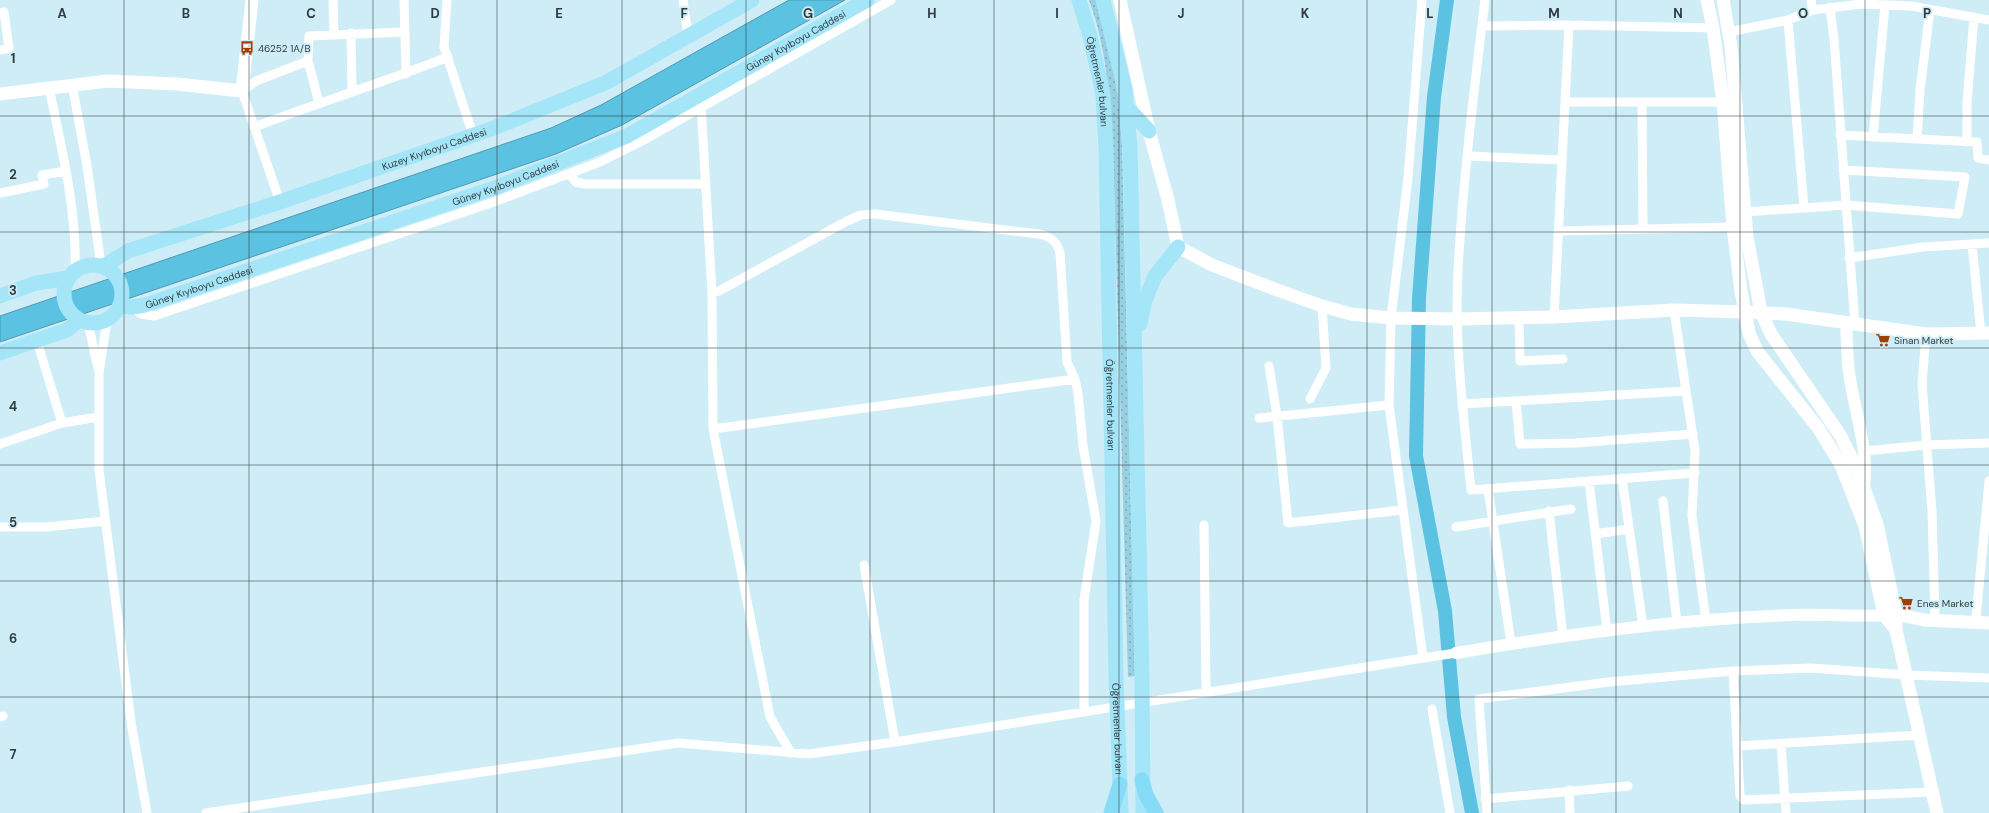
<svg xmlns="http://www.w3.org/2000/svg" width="1989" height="813" viewBox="0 0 1989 813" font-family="'DM Sans',sans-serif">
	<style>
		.grass { fill: url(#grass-dots) }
		.water { fill: #5bc2e1; stroke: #4e9ab0 }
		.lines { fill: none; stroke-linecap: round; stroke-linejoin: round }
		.river { stroke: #5bc2e1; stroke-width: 14 }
		.minor { stroke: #fff; stroke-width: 9 }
		.tertiary { stroke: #fff; stroke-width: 12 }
		.secondary { stroke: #fff; stroke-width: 13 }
		.primary { stroke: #a4e5f8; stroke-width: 15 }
		.trunk { stroke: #86dcf6; stroke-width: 15 }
		.grid { fill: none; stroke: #2f3b3f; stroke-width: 1; stroke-opacity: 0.55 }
		.labels { text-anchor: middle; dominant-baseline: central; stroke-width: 3.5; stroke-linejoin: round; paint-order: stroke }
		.street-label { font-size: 10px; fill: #2f3b3f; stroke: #cfedf7 }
		.poi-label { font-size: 10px; fill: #2f3b3f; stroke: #cfedf7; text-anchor: start }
		.grid-label { font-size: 13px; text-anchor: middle; font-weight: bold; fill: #2f3b3f; stroke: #cfedf7; stroke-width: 3.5; stroke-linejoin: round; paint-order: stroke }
	</style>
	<defs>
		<pattern id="grass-dots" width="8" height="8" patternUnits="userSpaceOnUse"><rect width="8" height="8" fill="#98d0e2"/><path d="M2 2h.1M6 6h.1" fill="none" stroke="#7caab9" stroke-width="1.8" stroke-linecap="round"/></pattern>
	</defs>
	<rect width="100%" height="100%" fill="#cfedf7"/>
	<path class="grass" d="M1089 0H1097L1110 49 1118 96 1122 145 1135 676 1128 677 1113 146C1110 97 1106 46 1089 0Z"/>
	<path class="water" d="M789 0H845L622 125 556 154 0 342V316L551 128 601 105Z"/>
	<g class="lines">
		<path class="river" d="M1447 0 1434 97 1419 298 1416 456 1445 611 1454 717 1472 813"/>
		<path class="minor" d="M333 0 334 35
			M404 0 406 74
			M447 0 444 47 473 135
			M683 0 688 36
			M1422 0 1408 178 1391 318 1389 405 1423 658 1456 653
			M1485 0C1474 90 1463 180 1458 270 1454 344 1464 418 1471 490L1695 473
			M1811 0 1813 10
			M1830 7 1834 39 1855 325
			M0 13 4 12 9 48 0 50
			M1788 20 1804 208
			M1482 26 1569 25 1713 28
			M1729 32 1788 20 1813 10 1861 4 1911 6 1989 20
			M351 33 352 92
			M72 84 87 166 101 265
			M49 87C61 147 77 208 75 270
			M1565 102H1723
			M319 103 308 61 309 36 404 32
			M1642 103 1643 229
			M701 104 712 293 713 429 770 717 791 753
			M254 127C318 103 384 82 448 57
			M1840 135 1977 142 1978 158 1989 160
			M1873 137 1885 5
			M1917 139 1920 90 1930 10
			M1967 142V102L1974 17
			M1468 156 1562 160
			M570 175 576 182 585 184H705
			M0 193 44 184 42 175 66 171
			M280 202 242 91 256 81 308 61
			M1744 212 1846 205 1958 214 1965 177 1843 170
			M1558 231 1733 227
			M1972 244 1981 334
			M1849 258 1923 247 1989 243
			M712 293 719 291 847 221 861 215 875 214 1038 234C1050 236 1057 241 1060 253L1067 362 1075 379 1078 393 1083 446 1096 521 1084 600V712
			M132 307 141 314 154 316 491 203 600 162 642 141 891 0
			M1674 310 1695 451 1692 516 1706 621
			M1554 317 1569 25
			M1519 318 1520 361 1563 359
			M107 320 99 373V470L131 722 147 813
			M88 323 98 368
			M1926 334 1922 384 1932 511 1935 616
			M37 341 62 423
			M1269 366 1277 416 1288 523 1402 510
			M1310 399 1326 368 1322 306
			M1516 401 1520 444 1576 443 1693 434
			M1462 404 1686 391
			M1259 418 1389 405
			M713 429 1075 379
			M0 444 62 423 98 417
			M1865 451 1926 445 1989 443
			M1622 478 1643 627
			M1589 481 1607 631
			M1488 489 1511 643
			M1663 501 1677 623
			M1549 511 1563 637
			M1204 525 1206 693
			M0 527H46L105 521
			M1456 527 1571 509
			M1595 534 1629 529
			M864 565 895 742 1423 658
			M1976 618 1989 481
			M1733 671 1740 796 1744 800 1933 792
			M1432 709 1450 813
			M0 717 3 716
			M1781 744 1786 813
			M1737 746 1920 735
			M1569 790 1570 813
			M1485 799 1628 786
			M206 813 678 743 808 754 895 742
			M1487 813 1479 699 1609 682 1733 671 1811 668 1907 675 1989 678"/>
		<path class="tertiary" d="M1846 323C1847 339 1847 356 1849 372 1854 411 1869 448 1864 487
			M1456 653C1567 634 1680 619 1793 615 1826 614 1860 617 1893 615"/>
		<path class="secondary" d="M1120 0 1149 131 1168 200 1178 247 1212 265 1277 290 1322 306 1351 314 1391 318 1458 319 1554 317 1674 310 1744 312 1786 314 1926 334 1989 333
			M1707 0 1713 28 1723 102 1733 227 1741 291 1749 333 1757 351 1819 429 1841 465 1865 526 1884 615 1896 630
			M1723 0 1731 46 1747 237 1761 312 1771 334 1840 435 1857 469 1877 524 1896 614V630L1937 813
			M0 94 108 81 177 84 242 91 252 0
			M1896 614 1924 620 1989 623"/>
		<g class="primary">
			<path id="s1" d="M1079 0 1090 36 1103 94 1106 149 1116 677 1121 813"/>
			<path d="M1103 0 1125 90 1130 148 1142 677 1143 813"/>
			<path d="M1126 106 1149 131"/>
			<circle cx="93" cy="294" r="29"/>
			<path id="s2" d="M104 266 128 251 280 202 494 128 607 82 752 0"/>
			<path d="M0 296 36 283 68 278"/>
			<path id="s3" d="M120 306 132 307 145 305 494 188 627 136 867 0"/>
			<path d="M1140 324 1145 300 1155 276 1178 247"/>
			<path d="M0 353 67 330 79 320"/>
		</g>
		<path class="trunk" d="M1142 780 1146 795 1156 813
			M1111 813 1120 784"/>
	</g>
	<path class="grid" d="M124 0V813M249 0V813M373 0V813M497 0V813M622 0V813M746 0V813M870 0V813M994 0V813M1119 0V813M1243 0V813M1367 0V813M1492 0V813M1616 0V813M1740 0V813M1865 0V813M0 116H1989M0 232H1989M0 348H1989M0 465H1989M0 581H1989M0 697H1989"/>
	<defs>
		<symbol id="bus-bare" viewBox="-9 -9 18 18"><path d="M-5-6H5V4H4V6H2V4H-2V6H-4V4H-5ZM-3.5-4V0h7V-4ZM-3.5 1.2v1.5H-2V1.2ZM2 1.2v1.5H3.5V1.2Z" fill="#a13f00" stroke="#cfedf7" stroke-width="2.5" paint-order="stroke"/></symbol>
		<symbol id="supermarket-bare" viewBox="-9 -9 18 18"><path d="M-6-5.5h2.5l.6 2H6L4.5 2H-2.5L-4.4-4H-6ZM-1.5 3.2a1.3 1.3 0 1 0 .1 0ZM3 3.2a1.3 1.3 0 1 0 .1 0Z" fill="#a13f00" stroke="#cfedf7" stroke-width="2.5" paint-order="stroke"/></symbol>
	</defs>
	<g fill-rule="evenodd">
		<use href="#bus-bare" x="237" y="38" width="20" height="20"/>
		<use href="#supermarket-bare" x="1873" y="330" width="20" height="20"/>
		<use href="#supermarket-bare" x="1896" y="593" width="20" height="20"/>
	</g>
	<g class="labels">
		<g class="street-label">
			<text stroke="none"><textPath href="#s3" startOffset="730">Güney Kıyıboyu Caddesi</textPath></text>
			<text stroke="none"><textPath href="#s1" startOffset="84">Öğretmenler bulvarı</textPath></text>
			<text stroke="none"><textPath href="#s2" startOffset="351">Kuzey Kıyıboyu Caddesi</textPath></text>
			<text stroke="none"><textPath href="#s3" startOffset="406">Güney Kıyıboyu Caddesi</textPath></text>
			<text stroke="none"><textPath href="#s3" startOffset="82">Güney Kıyıboyu Caddesi</textPath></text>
			<text stroke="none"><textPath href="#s1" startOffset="408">Öğretmenler bulvarı</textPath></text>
			<text stroke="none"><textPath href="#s1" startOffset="732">Öğretmenler bulvarı</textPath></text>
		</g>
		<g class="poi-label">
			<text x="258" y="48">46252 1A/B</text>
			<text x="1894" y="340">Sinan Market</text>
			<text x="1917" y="603">Enes Market</text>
		</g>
	</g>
	<g class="grid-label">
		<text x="62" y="18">A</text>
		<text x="186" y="18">B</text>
		<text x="311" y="18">C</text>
		<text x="435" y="18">D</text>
		<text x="559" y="18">E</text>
		<text x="684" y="18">F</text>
		<text x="808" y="18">G</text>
		<text x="932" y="18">H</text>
		<text x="1057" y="18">I</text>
		<text x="1181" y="18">J</text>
		<text x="1305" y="18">K</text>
		<text x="1430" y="18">L</text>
		<text x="1554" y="18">M</text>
		<text x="1678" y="18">N</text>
		<text x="1803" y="18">O</text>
		<text x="1927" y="18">P</text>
		<text x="13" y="63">1</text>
		<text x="13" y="179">2</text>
		<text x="13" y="295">3</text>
		<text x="13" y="411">4</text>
		<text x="13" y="527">5</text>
		<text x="13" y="643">6</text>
		<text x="13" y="759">7</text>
	</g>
</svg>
